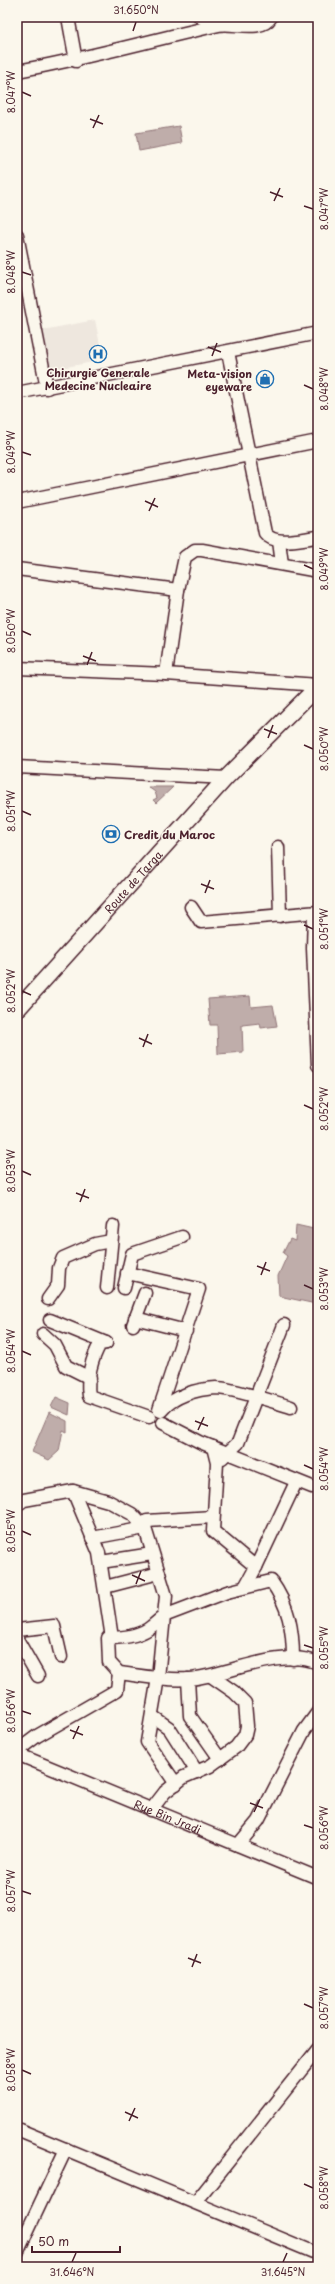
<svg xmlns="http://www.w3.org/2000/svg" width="335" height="2284" viewBox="0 0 335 2284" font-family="'Playpen Sans',sans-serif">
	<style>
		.built { fill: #eee7de }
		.water { fill: #bfadaa; stroke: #907477 }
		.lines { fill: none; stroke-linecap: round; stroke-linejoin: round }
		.minor-casing { stroke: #4a1f2b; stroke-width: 15 }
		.major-casing { stroke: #4a1f2b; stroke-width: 18 }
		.minor { stroke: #fbf7ec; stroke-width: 12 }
		.major { stroke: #fbf7ec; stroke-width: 15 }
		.ticks { fill: none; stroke: #4a1f2b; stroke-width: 1.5 }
		.labels { text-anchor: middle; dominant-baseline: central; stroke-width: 3; stroke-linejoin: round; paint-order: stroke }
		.poi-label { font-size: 11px; font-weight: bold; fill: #4a1f2b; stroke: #fbf7ec }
		.street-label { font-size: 11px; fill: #4a1f2b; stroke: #fbf7ec }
		.neatline { fill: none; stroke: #4a1f2b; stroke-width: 1.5 }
		.ticks-label { font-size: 10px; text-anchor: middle; fill: #4a1f2b }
	</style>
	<rect width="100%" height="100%" fill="#fbf7ec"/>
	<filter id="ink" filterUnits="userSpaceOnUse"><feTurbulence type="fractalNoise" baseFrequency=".025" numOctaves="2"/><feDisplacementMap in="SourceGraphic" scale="8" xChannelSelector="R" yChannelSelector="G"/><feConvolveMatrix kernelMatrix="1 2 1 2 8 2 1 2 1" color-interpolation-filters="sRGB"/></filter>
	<g filter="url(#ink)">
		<path class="built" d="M95 320 103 360 51 370 43 330Z"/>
		<path class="water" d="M179 126 182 143 139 151 136 133Z
			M148 787H173L156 803 153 800 157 798 155 792Z
			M250 996 251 1007 273 1005 277 1026 261 1028 260 1023 242 1025 243 1052 218 1054 217 1025H210L208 999Z
			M296 1225 318 1230V1302L316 1304 279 1296 278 1276 287 1256 283 1253 290 1239 295 1241Z
			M56 1397 70 1403 69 1415 51 1407Z
			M49 1412 67 1421V1432L63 1430 59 1451 49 1460 32 1452Z"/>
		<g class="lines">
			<defs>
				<g id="minor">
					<path d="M68 17 76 61"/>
					<path d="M200 17 221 24"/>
					<path d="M17 71C85 59 151 40 219 25 233 22 261 33 271 17"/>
					<path d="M17 235 47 388"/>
					<path d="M228 352 265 533C275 547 303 538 318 537"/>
					<path d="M17 393 318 333"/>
					<path d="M17 502 318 441"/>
					<path d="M279 541 282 564"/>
					<path d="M17 569 178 590"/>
					<path d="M17 668 166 674 318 685"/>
					<path d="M166 674 178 590 185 557 195 550H202L318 571"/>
					<path d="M17 767 226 778"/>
					<path d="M278 847 280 916"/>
					<path d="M191 907 201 922 318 912"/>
					<path d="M314 913 313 948 318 1065"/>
					<path d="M127 1273 199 1289 159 1410"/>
					<path d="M107 1288 113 1226"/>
					<path d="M124 1288 132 1254 182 1237"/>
					<path d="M48 1299 58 1285 59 1268 63 1258 95 1244 111 1241"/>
					<path d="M135 1318 186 1331"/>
					<path d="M50 1320 106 1343"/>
					<path d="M133 1325 145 1293"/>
					<path d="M43 1334 55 1345 66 1366 90 1378"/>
					<path d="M106 1343 100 1344C92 1358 86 1379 89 1396L149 1417"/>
					<path d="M161 1411C173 1396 197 1389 216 1388 233 1388 274 1402 291 1407"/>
					<path d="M163 1423 200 1442 312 1487"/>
					<path d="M213 1447 217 1463 213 1531 256 1567 245 1587"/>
					<path d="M222 1458 238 1443 284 1325"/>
					<path d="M73 1491 99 1553 112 1638"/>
					<path d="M17 1505 24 1500 73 1491 108 1501 132 1514 145 1528 166 1596 164 1616C160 1619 156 1623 152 1626 141 1636 121 1638 108 1638L109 1662 119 1673C142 1676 167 1681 190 1679 227 1675 283 1647 318 1663"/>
					<path d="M92 1538 145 1528 147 1521 213 1517"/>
					<path d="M101 1562 152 1554"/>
					<path d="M256 1567 296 1482"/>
					<path d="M105 1587 159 1573"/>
					<path d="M17 1630 54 1626 61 1657"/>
					<path d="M17 1639 38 1676"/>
					<path d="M188 1679 190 1716 220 1759"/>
					<path d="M152 1716 169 1728 197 1772"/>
					<path d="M17 1751 37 1736 117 1690 119 1673"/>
					<path id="s1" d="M17 1754 318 1878"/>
					<path d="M176 1784 147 1742 158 1678 164 1616 227 1592 271 1581C289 1606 293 1629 293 1659"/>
					<path d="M151 1810 165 1792 184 1777 210 1766 236 1747 245 1735 247 1726 245 1703 234 1692 211 1676"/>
					<path d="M238 1845 258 1821 304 1731 318 1712"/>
					<path d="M17 2129 318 2254"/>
					<path d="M196 2202 318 2049"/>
					<path d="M17 2253 66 2149"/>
				</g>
				<g id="major">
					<path id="s2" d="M17 1010 226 778 318 686"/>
				</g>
			</defs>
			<use href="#minor" class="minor-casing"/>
			<use href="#major" class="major-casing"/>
			<use href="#minor" class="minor"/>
			<use href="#major" class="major"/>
		</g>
	</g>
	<path class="ticks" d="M133 31 136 22M22 92 31 96M90 119 103 124M93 128 99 115M270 192 283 197M274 201 280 188M304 206 313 209M22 272 31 275M208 347 221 352M212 356 217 343M304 385 313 389M22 452 31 455M145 501 158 507M149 511 155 498M304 565 313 569M22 631 31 635M83 656 96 661M87 665 92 652M264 729 277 734M268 738 273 725M304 745 313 749M22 811 31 815M201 884 214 889M205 893 210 880M304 925 313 929M22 991 31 995M139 1038 152 1044M143 1047 148 1034M304 1105 313 1109M22 1171 31 1175M76 1193 89 1198M80 1202 85 1189M257 1266 270 1271M261 1275 266 1262M304 1285 313 1289M22 1351 31 1355M195 1421 208 1426M198 1430 204 1417M304 1465 313 1469M22 1531 31 1535M132 1575 145 1581M136 1584 141 1571M304 1645 313 1648M22 1711 31 1714M70 1730 83 1735M73 1739 79 1726M250 1803 263 1808M254 1812 260 1799M304 1825 313 1828M22 1891 31 1894M188 1958 201 1963M192 1967 197 1954M304 2004 313 2008M22 2070 31 2074M125 2112 138 2118M129 2121 135 2108M304 2184 313 2188M72 2262 76 2253M283 2262 287 2253"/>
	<defs>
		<symbol id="hospital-ring" viewBox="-11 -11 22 22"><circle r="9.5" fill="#fbf7ec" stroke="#1f6fb2" stroke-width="1.5"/><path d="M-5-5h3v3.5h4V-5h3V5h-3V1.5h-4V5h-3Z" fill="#1f6fb2"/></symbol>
		<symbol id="shop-ring" viewBox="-11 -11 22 22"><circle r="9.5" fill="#fbf7ec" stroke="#1f6fb2" stroke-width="1.5"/><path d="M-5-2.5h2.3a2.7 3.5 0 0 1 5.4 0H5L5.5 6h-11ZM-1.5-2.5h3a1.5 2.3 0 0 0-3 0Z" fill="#1f6fb2"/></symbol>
		<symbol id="bank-ring" viewBox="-11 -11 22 22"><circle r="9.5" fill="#fbf7ec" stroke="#1f6fb2" stroke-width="1.5"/><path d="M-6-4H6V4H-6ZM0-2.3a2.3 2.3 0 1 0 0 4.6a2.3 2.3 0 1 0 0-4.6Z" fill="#1f6fb2"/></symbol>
	</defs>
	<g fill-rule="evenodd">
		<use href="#hospital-ring" x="88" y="344" width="20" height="20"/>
		<use href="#shop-ring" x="255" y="369" width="20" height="20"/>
		<use href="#bank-ring" x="101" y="824" width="20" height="20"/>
	</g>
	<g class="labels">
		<g class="poi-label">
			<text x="98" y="372">Chirurgie Generale<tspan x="98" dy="13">Medecine Nucleaire</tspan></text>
			<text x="252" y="373" text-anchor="end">Meta-vision<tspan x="252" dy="13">eyeware</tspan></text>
			<text x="124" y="834" text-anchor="start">Credit du Maroc</text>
		</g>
		<g class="street-label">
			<text stroke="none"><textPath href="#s2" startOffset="173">Route de Targa</textPath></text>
			<text stroke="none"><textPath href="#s1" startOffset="163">Rue Bin Jradi</textPath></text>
		</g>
	</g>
	<rect width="335" height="2284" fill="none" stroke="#fbf7ec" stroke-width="44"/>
	<path d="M32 2246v6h88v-6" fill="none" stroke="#4a1f2b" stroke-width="2"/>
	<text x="38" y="2246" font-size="12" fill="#4a1f2b" stroke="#fbf7ec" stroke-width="3" paint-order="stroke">50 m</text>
	<rect x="22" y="22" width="291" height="2240" class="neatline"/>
	<g class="ticks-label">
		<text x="136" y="14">31.650°N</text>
		<text transform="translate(11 92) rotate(-90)" y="4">8.047°W</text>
		<text transform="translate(324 209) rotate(-90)" y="4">8.047°W</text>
		<text transform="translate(11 272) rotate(-90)" y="4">8.048°W</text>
		<text transform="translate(324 389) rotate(-90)" y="4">8.048°W</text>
		<text transform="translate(11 452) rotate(-90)" y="4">8.049°W</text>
		<text transform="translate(324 569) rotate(-90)" y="4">8.049°W</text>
		<text transform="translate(11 631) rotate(-90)" y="4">8.050°W</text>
		<text transform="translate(324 749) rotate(-90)" y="4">8.050°W</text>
		<text transform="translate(11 811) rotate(-90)" y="4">8.051°W</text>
		<text transform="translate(324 929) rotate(-90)" y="4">8.051°W</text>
		<text transform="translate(11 991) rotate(-90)" y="4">8.052°W</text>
		<text transform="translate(324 1109) rotate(-90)" y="4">8.052°W</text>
		<text transform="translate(11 1171) rotate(-90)" y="4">8.053°W</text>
		<text transform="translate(324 1289) rotate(-90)" y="4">8.053°W</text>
		<text transform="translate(11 1351) rotate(-90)" y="4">8.054°W</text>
		<text transform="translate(324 1469) rotate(-90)" y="4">8.054°W</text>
		<text transform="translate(11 1531) rotate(-90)" y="4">8.055°W</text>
		<text transform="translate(324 1648) rotate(-90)" y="4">8.055°W</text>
		<text transform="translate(11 1711) rotate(-90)" y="4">8.056°W</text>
		<text transform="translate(324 1828) rotate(-90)" y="4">8.056°W</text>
		<text transform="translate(11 1891) rotate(-90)" y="4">8.057°W</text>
		<text transform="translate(324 2008) rotate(-90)" y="4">8.057°W</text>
		<text transform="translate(11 2070) rotate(-90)" y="4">8.058°W</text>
		<text transform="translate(324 2188) rotate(-90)" y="4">8.058°W</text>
		<text x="72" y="2276">31.646°N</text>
		<text x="283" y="2276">31.645°N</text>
	</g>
</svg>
